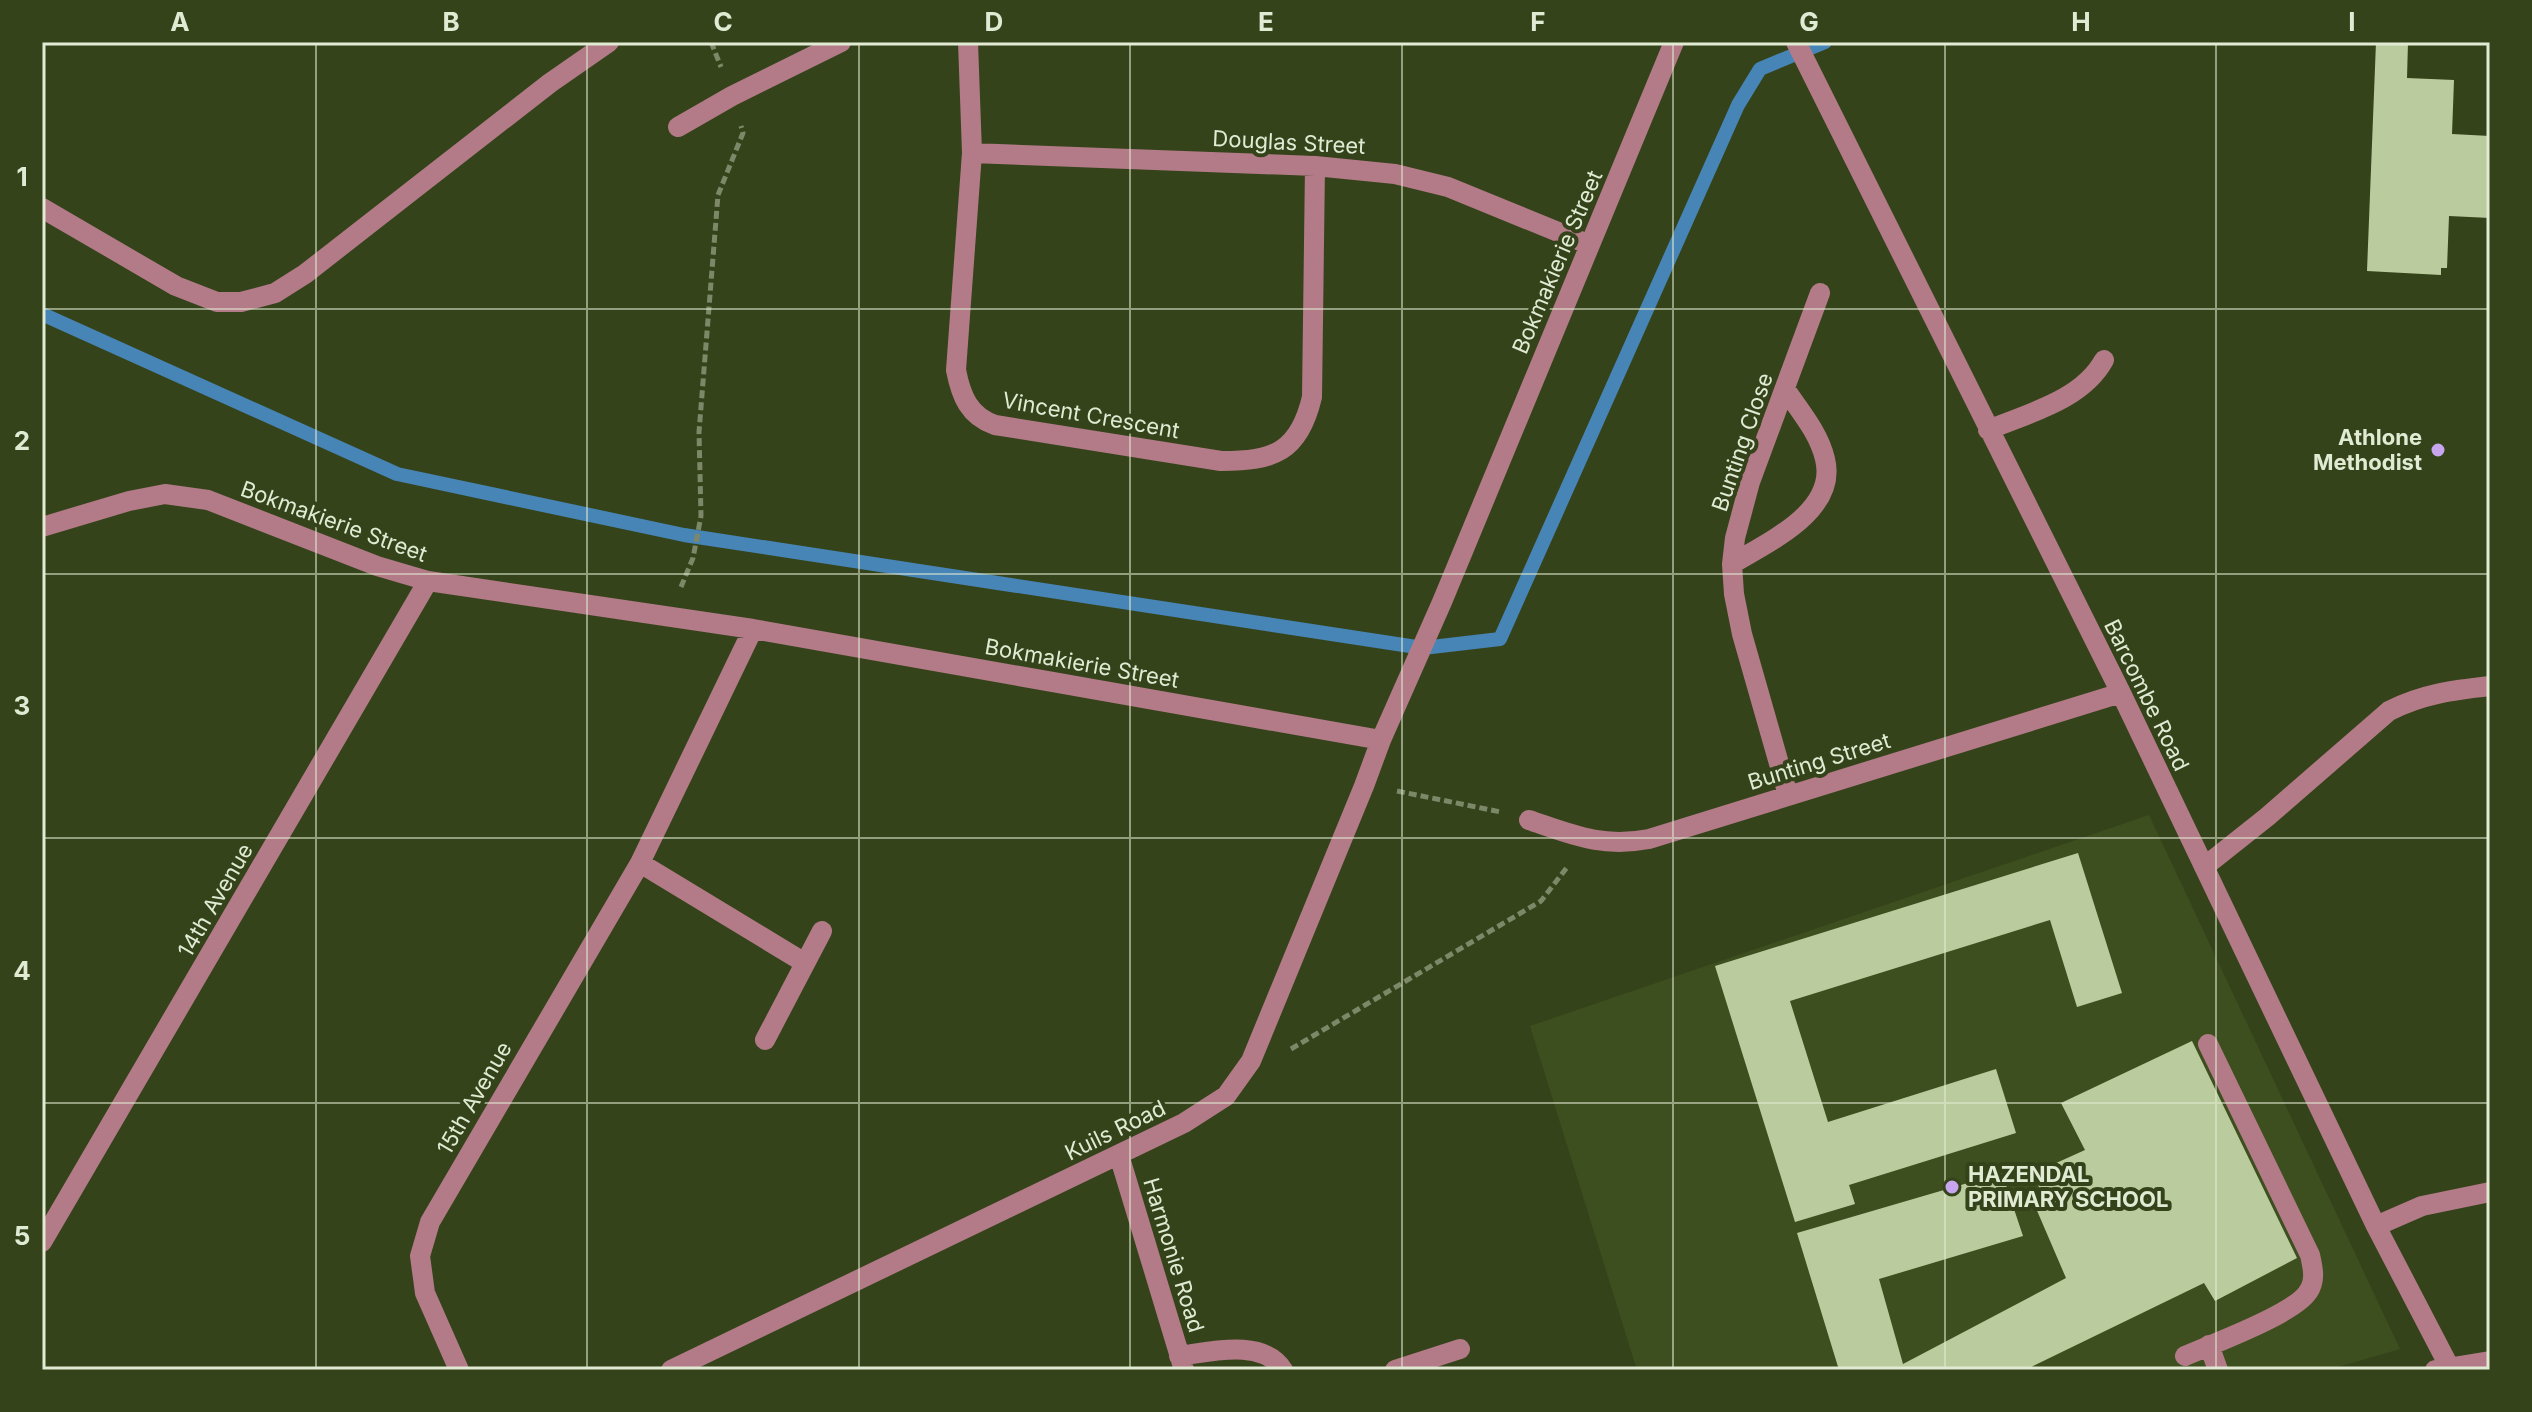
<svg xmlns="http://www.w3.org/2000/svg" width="2532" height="1412" viewBox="0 0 2532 1412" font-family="Inter,sans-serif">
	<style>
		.built { fill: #3e4f1f }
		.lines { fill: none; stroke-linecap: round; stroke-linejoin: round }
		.stream { stroke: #4785b7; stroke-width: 14 }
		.building { fill: #bacc9e }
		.path { stroke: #7c8867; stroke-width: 5; stroke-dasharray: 8 4; stroke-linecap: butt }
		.minor { stroke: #b37b87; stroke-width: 20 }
		.grid { fill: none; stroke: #e1ebd4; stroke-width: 2; stroke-opacity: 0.55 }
		.poi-dot { fill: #c8a6ef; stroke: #35431b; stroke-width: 3 }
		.labels { text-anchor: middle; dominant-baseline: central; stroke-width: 8; stroke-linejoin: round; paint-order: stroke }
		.street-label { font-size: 22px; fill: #e1ebd4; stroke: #35431b }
		.poi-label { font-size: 22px; font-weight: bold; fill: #e1ebd4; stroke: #35431b; text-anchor: end }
		.neatline { fill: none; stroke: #e1ebd4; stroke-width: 3 }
		.grid-label { font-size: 26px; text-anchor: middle; font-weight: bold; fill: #e1ebd4 }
	</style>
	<rect width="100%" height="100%" fill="#35431b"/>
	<path class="built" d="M2149 815 2400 1349 2328 1370H1637L1530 1026Z"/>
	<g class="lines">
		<path class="stream" d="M42 314 397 474 684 535 1423 648 1500 639 1738 105 1760 69 1825 42"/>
	</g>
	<path class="building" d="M2376 42H2408L2407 78 2454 80 2452 134 2490 136V218L2449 216 2447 268H2441V275L2367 271Z
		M2078 853 2122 993 2077 1007 2050 920 1790 1001 1828 1122 1996 1069 2016 1133 1849 1185 1855 1204 1795 1222 1715 966Z
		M2192 1041 2297 1258 2215 1301 2204 1283 2025 1370H1839L1797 1233 2002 1173 2023 1236 1879 1279 1903 1364 2066 1278 2032 1199 2041 1193 2034 1173 2085 1150 2061 1103Z"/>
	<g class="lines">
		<path class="path" d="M711 42 721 67
			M681 587 693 558 701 516 699 432 718 195 743 133 741 126
			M1397 791 1501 812
			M1291 1049 1541 901 1568 866"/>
		<path class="minor" d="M968 42 972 153 956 370C961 396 969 416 995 425L1221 461C1274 461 1299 452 1312 397L1315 166
			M1796 42 2121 693 2376 1226 2451 1370
			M678 127 732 96 841 42
			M972 153 1315 166 1395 174 1448 187 1590 245
			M42 208 176 286 217 302H241L275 293 305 274 550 83 609 42
			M1988 430C2029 413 2082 400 2104 360
			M42 527 129 501 165 494 208 500 377 566 428 581 753 629 1381 740
			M1732 564C1768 542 1838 511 1825 459 1819 433 1800 411 1785 389
			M1788 795 1742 634 1734 594 1732 564 1735 538 1750 482 1820 293
			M1529 820C1573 835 1602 848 1649 839L2121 693
			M640 863 805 963
			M2204 867 2267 817 2389 711C2422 694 2454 690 2490 686
			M765 1040 822 931
			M1119 1155 1184 1370
			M2376 1226 2422 1206 2490 1192
			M42 1242 428 581
			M2209 1345 2218 1370
			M1179 1356C1210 1352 1263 1338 1283 1370
			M2185 1356C2212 1344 2294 1314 2308 1292 2316 1281 2313 1268 2310 1255L2208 1044
			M459 1370 425 1293 420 1256 430 1222 640 863 753 629
			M671 1370 1184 1123 1226 1096 1251 1061 1364 786 1381 740 1442 602 1674 42
			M1395 1370 1460 1349
			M2435 1370 2490 1361"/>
	</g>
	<path class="grid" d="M316 42V1370M587 42V1370M859 42V1370M1130 42V1370M1402 42V1370M1673 42V1370M1945 42V1370M2216 42V1370M42 309H2490M42 574H2490M42 838H2490M42 1103H2490"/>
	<g class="poi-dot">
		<circle cx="2438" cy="450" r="8"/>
		<circle cx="1952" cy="1187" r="8"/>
	</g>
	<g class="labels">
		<g class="street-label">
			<text transform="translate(1289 142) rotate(3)">Douglas Street</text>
			<text transform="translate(1557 262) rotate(-67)">Bokmakierie Street</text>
			<text transform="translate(1091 415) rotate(10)">Vincent Crescent</text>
			<text transform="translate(1742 442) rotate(-71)">Bunting Close</text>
			<text transform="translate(334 521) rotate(20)">Bokmakierie Street</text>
			<text transform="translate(1082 663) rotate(10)">Bokmakierie Street</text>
			<text transform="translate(2147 695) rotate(64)">Barcombe Road</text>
			<text transform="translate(1819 761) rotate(-17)">Bunting Street</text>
			<text transform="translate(215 900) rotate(-60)">14th Avenue</text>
			<text transform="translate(474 1098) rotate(-60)">15th Avenue</text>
			<text transform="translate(1115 1130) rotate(-26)">Kuils Road</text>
			<text transform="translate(1174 1255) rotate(73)">Harmonie Road</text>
		</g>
		<g class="poi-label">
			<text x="2422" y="437">Athlone<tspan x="2422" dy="25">Methodist</tspan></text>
			<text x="1968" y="1174" text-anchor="start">HAZENDAL<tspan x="1968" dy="25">PRIMARY SCHOOL</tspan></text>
		</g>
	</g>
	<rect width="2532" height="1412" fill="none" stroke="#35431b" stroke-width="88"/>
	<rect x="44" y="44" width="2444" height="1324" class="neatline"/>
	<g class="grid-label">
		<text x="180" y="31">A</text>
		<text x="451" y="31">B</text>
		<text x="723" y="31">C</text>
		<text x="994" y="31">D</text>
		<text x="1266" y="31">E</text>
		<text x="1538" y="31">F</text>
		<text x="1809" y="31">G</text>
		<text x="2081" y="31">H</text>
		<text x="2352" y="31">I</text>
		<text x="22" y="186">1</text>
		<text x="22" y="450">2</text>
		<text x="22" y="715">3</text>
		<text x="22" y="980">4</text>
		<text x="22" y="1245">5</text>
	</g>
</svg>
